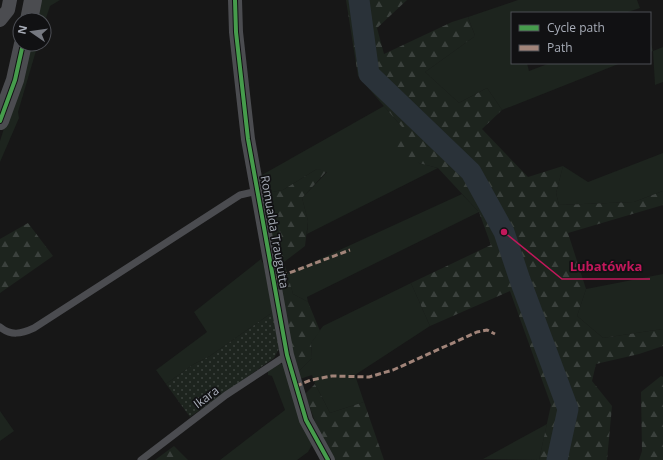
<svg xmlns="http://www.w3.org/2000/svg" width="663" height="460" viewBox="0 0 663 460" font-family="'Open Sans',sans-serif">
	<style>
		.green { fill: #1d241e }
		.forest { fill: url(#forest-firs) }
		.garden { fill: url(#garden-dots) }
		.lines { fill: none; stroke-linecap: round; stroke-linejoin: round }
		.river { stroke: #2a3239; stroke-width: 21 }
		.service { stroke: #4b4c50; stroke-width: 7 }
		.minor { stroke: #4b4c50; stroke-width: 14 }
		.tertiary { stroke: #4b4c50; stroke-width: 18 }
		.quiet { stroke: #a18479; stroke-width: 3; stroke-dasharray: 6 3; stroke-linecap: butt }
		.cycleway-casing { stroke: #111113; stroke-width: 6 }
		.cycleway { stroke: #469c4c; stroke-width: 4 }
		.labels { text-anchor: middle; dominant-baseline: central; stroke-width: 3.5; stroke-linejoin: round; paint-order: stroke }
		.street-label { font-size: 12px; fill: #a8adb8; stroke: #111113 }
		.leader { fill: none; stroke: #c2185b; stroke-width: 1.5 }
		.callout-dot { fill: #c2185b; stroke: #111113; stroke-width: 1.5 }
		.callout-label { font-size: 13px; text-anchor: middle; font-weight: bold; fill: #c2185b; stroke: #111113; stroke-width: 3.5; stroke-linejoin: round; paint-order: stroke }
	</style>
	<defs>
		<pattern id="forest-firs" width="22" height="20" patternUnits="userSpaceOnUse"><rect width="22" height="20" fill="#1d241e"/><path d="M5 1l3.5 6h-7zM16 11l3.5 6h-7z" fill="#3b413d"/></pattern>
		<pattern id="garden-dots" width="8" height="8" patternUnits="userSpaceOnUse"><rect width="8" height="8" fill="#1d241e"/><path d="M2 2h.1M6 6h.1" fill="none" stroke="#3b413d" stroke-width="1.8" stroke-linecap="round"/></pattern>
	</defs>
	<rect width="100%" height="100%" fill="#171717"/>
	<path class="green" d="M41 0H60L50 6 44 24V20H36Z
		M518 0H637L640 8 625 13H512V63H527L529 71 550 63H621L502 110 487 88 459 103 425 72 475 36 468 17Z
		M650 41 653 51 663 47V82L655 85 653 51 650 52Z
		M31 44H38L18 112 19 118 0 162V141Z
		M384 106 402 127 419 163 438 168 307 234 308 221 302 198 327 172 317 169 283 190 262 194 260 176Z
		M663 153V191L634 202 559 205 556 193 563 166 588 182Z
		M462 194 479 212 307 297 308 302 293 294 287 274Z
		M261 259 264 266 273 312 210 356 194 364 166 384 156 370 207 332 194 312Z
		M663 274V329L603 338 577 316 586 289Z
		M411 283 430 326 355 375 364 402 330 413 315 384 312 375 300 379 297 373 312 358 311 343 323 326Z
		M278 363 284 365 313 443 308 452 297 460H220L285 410 272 376 268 375V370Z
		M0 411 14 431 0 441Z
		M547 424 539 460 483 459Z"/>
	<path class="forest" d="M346 0H407L377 28 384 54 452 22 468 17 475 36 425 72 459 103 487 88 502 110 482 129 528 177 563 166 556 193 559 205 634 202 663 191V205L568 233 586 289 577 316 603 338 663 329V346L639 354 596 364 592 381 612 406 607 460H539L551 405 510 291 430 326 411 283 491 245 479 212 438 168 419 163 396 150 402 127 358 76Z
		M317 169 327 171 302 198 308 221 305 246 284 262 293 294 308 302 320 331 311 343 312 358 297 373 262 194 283 190Z
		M28 223 53 256 0 293V239Z
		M661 376 663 377V460H639L642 451 641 392Z
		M315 384 330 413 364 402 384 460H333L325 449 305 394Z
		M174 446 188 460H155Z"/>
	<path class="garden" d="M273 312 280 347 274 358 190 417 166 384 194 364 210 356Z"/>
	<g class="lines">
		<path class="river" d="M359 0 369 74 471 172 504 232 520 280 568 409 557 460"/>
		<path class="service" d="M0 327C11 336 21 334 34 328L240 195 258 191
			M141 460 226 395 287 355"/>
		<path class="minor" d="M235 0 236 32 248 139 287 355 306 420 328 460
			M0 20 8 10 10 0"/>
		<path class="tertiary" d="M29 20 33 0
			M0 121 15 80 23 44"/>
		<path class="quiet" d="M273 279 350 250
			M296 386 311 380 332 376 369 377 393 370 477 332 487 330 495 334"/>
		<defs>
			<path id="cycleway" d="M235 0 236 32 248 139 287 355 306 420 328 460
				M0 121 15 80 23 44"/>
		</defs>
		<use href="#cycleway" class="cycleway-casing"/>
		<use href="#cycleway" class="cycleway"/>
	</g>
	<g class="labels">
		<g class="street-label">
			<text transform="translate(275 232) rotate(80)">Romualda Traugutta</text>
			<text transform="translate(206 397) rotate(-37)">Ikara</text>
		</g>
	</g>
	<path class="leader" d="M504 232L562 279H650"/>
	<circle class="callout-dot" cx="504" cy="232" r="4"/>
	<g class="callout-label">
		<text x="606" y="271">Lubatówka</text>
	</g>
	<rect x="511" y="12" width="140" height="52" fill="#111113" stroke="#4d4f55"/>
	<rect x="519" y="25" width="20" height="6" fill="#469c4c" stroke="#4d4f55"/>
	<text x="547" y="32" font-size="12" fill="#a8adb8">Cycle path</text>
	<rect x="519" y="45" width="20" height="6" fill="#a18479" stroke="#4d4f55"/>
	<text x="547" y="52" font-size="12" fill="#a8adb8">Path</text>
	<g transform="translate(32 32) rotate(283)"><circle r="19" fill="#111113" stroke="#4d4f55"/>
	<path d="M0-3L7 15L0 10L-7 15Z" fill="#757880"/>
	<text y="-6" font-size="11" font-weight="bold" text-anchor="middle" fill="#a8adb8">N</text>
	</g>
</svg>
